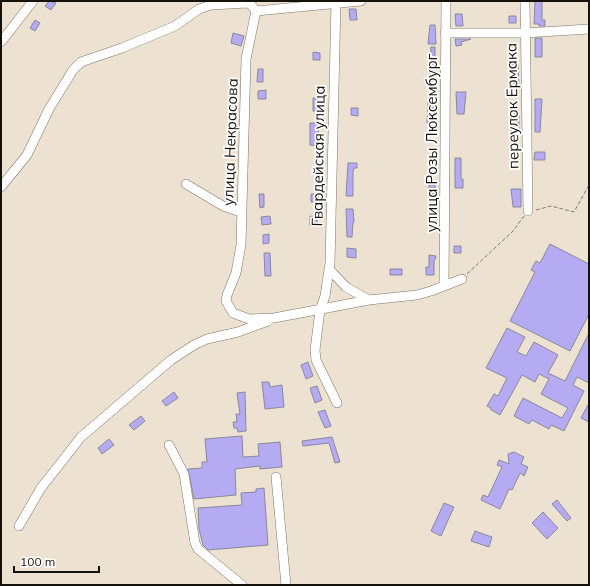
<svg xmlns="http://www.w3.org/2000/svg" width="590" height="586" viewBox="0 0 590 586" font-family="Mulish,sans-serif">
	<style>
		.building { fill: #b5abf2; stroke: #898899 }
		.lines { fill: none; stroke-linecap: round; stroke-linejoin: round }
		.minor-casing { stroke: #7e7465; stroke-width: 10 }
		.path { stroke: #817a6f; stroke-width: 1; stroke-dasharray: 4 2; stroke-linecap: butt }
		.minor { stroke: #fff; stroke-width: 9 }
		.labels { text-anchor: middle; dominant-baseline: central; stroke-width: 3.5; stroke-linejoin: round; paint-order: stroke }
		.street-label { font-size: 15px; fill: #15120c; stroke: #fff }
	</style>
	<rect width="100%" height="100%" fill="#ede2d2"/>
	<path class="building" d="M49 1 56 3 51 10 45 6Z
		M535 1H542V20H545V26H539V24H534Z
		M349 9H356L357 20H350Z
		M455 14H462L463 26H456Z
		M509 16H516V23H509Z
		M35 20 40 23 35 31 30 28Z
		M430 25H435L436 44H428Z
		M233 33 244 36 241 46 231 43Z
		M535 38H542V57H535Z
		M455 39H471L461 42 462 45 456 46Z
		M431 47H435V77H430Z
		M313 52 320 53V60H313Z
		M511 64H518L519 89H514Z
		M258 69H263V82H257Z
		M266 90V99H258V91Z
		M456 92H466L464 114H457Z
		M313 98H318V104H321V111H313Z
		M535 99H542L540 132H535Z
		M428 102H435V122L427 123Z
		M351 108H358V116L351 115Z
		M514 114H519V131L511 132V127H514Z
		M310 123H319L317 146 310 145Z
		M535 152H545V160H534Z
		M455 158H461V179H463V188H455Z
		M348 163H357V168H354L353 172V196H346Z
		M429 183H435V193H429Z
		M511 189H521V207H513Z
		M259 194H264V207L260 208Z
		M311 194H318V202H311Z
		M428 206a4 4 0 1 1 8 0a4 4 0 1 1-8 0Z
		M346 209H353L354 222H353L352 237H347Z
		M270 216 271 224 262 225 261 217Z
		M310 216 317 217V226H310Z
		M269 234V243L263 244V235Z
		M550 244 589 264V314L570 351 510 321 535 272 531 270 536 261 540 263Z
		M454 246H461V253H454Z
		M347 248 356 249V258L347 257Z
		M264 253H270L271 276H265Z
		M429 255 436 256 435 260H434V275H426V267H429Z
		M390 269H402V275H390Z
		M507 328 525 337 517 352 526 356 534 342 558 355 548 373 565 381 589 333V383L577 377 573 385 584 391 564 431 551 425 549 429 532 420 529 424 514 416 523 398 562 418 568 408 541 394 549 379 539 374 535 382 522 375 500 415 490 409 491 408 487 406 494 394 498 396 507 378 486 368Z
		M308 362 313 376 306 379 301 365Z
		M262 382H269L270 387 282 385 284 407 265 409Z
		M317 386 322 400 315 403 310 388Z
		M174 392 178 398 166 406 162 401Z
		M245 392 246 431 238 432 237 428H234L233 422H237L236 414H240L237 393Z
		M589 403V422L581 418Z
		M325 410 331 426 325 428 318 412Z
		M141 416 145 421 134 430 129 425Z
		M242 436 243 457 259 456 258 444 280 442 282 467 260 469V466L235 469 236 495 194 499 188 469 202 468V462H207L205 439Z
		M332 437 340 462 335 463 329 443 303 446 302 441Z
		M109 439 114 445 102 454 98 448Z
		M514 452 524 457 521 464 528 467 524 476 520 473 512 490 509 489 500 509 481 500 483 495 488 497 502 467 497 465 499 460 509 464 508 454Z
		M264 488 268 545 208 550 203 545 199 529 198 508 242 505 241 493 256 492V489Z
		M557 500 571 518 567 521 552 504Z
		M444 503 454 507 441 536 431 531Z
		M543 512 558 528 547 539 532 523Z
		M475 531 492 537 489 547 471 541Z"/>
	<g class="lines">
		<defs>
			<path id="minor" d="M248 1 256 11 246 59 241 245 236 273 227 295 226 301 233 313 249 319 274 318 369 300 417 295 431 291 462 279
				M525 1 528 211
				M336 2 330 263 325 296 320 310 315 350 316 360 337 403
				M256 11 361 1
				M445 33H525L589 29
				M1 42 33 1
				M186 184 223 206 241 212
				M1 187 27 155 49 109 73 70 81 62 122 48 175 26 199 9 211 5 248 3
				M329 269 346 287 369 300
				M444 286 446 1
				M169 445 184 474 195 543 198 549 242 585
				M276 477 286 585
				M19 526 41 488 81 437 171 360 194 345 207 339 238 332 268 321"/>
		</defs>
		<use href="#minor" class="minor-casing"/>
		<path class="path" d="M536 210 551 206 574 212 589 185
			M467 274 513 231 524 216"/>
		<use href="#minor" class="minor"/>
	</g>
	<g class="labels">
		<g class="street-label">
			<text transform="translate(512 106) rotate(-91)">переулок Ермака</text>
			<text transform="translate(230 142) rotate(-88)">улица Некрасова</text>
			<text transform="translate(431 143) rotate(-90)">улица Розы Люксембург</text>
			<text transform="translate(318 156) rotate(-89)">Гвардейская улица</text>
		</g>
	</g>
	<rect width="590" height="586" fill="none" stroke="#15120c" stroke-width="4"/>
	<path d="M14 566v6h85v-6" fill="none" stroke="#15120c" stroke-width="2"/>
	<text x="20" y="566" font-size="12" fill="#15120c" stroke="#ffffff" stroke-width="3" paint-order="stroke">100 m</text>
</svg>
